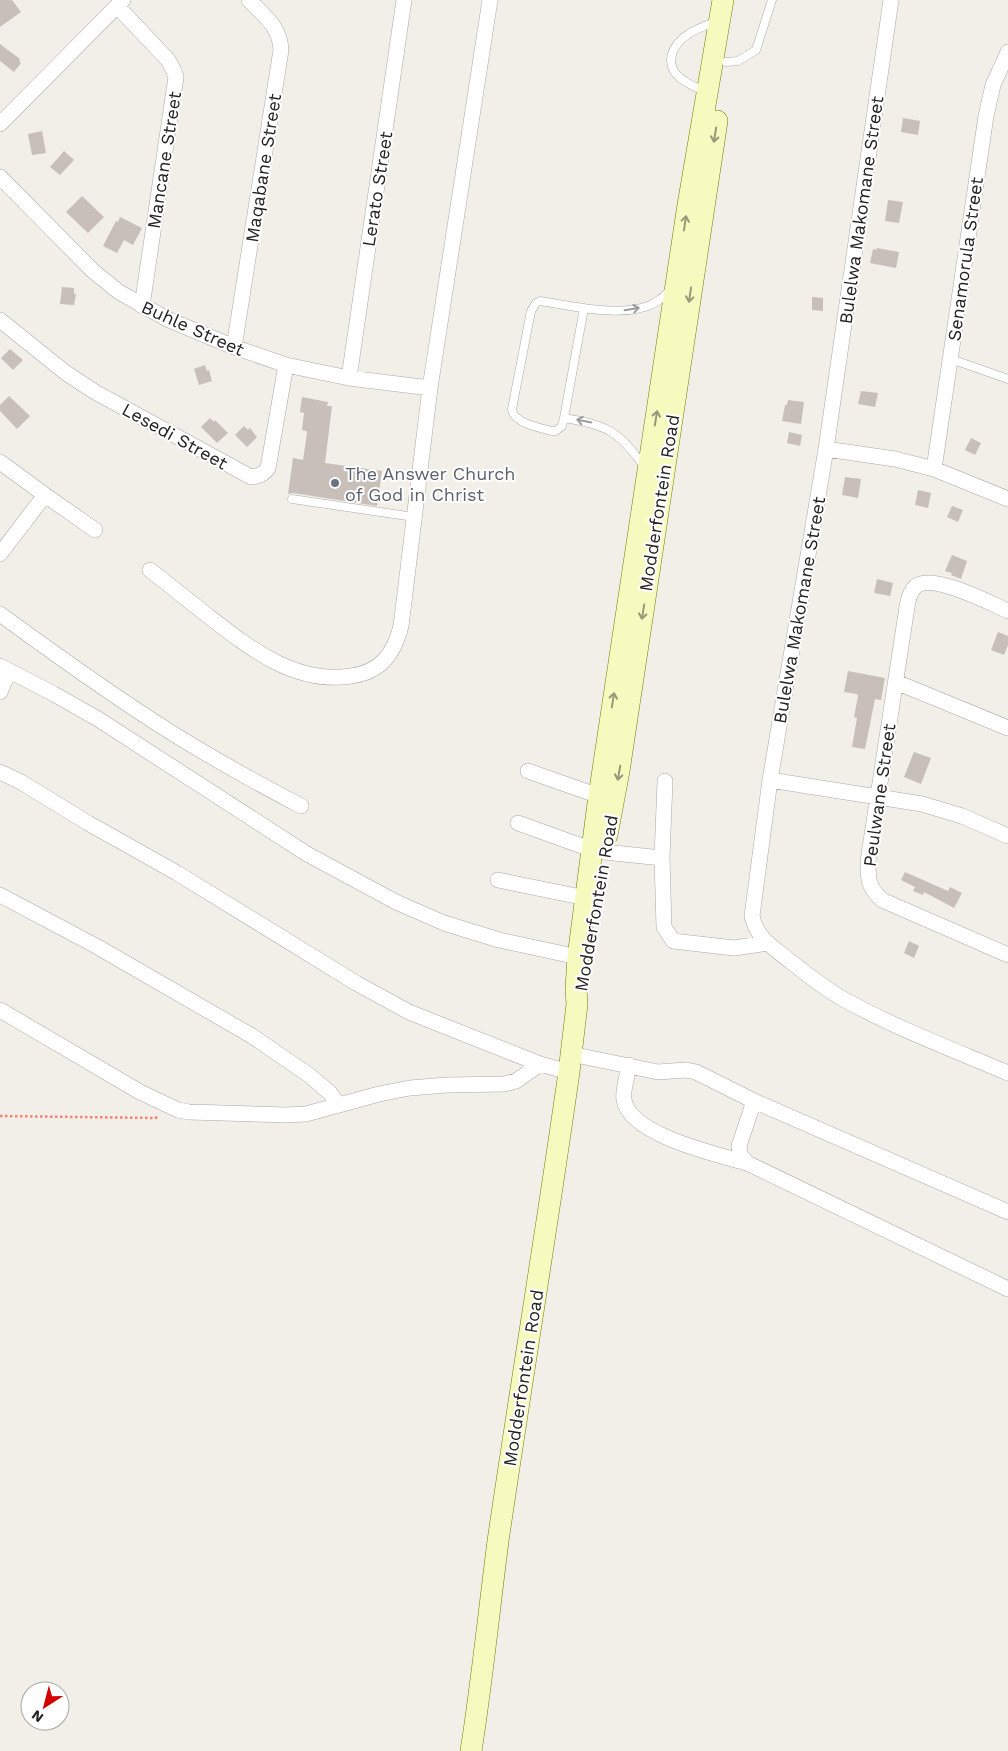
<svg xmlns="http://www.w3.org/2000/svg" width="1008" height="1751" viewBox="0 0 1008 1751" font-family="'Work Sans',sans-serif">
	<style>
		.building { fill: #c7bfb8 }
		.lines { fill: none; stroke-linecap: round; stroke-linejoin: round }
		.lane-casing { stroke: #a9a9a9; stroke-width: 9 }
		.street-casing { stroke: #a9a9a9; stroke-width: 16 }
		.secondary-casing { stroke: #707d05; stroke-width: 22 }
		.path { stroke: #fa8072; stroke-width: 2.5; stroke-dasharray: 2.5 2.5; stroke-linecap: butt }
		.lane { stroke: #fff; stroke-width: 8 }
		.street { stroke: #fff; stroke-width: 15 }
		.secondary { stroke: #f7fabf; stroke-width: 21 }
		.oneway { stroke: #979978 }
		.oneway2 { stroke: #9c9c9c }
		.worship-dot { fill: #6b7280; stroke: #fff; stroke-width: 2 }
		.labels { text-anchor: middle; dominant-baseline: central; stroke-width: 4; stroke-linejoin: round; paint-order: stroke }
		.street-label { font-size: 18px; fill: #222; stroke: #fff }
		.worship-label { font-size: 18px; fill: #5b616d; stroke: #fff; text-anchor: start }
	</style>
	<rect width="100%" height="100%" fill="#f2efe9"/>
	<path class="building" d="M0 0H12L21 12 0 27Z
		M0 44 20 59 19 61 21 63 14 72 0 61Z
		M903 118 920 121 918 135 901 132Z
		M42 131 46 153 32 155 28 134Z
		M64 151 74 160 60 175 50 167Z
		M82 196 104 217 88 233 66 212Z
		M888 200 903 202 899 223 885 221Z
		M120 217 142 228 133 245 124 240 117 253 103 246 116 221 118 222Z
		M877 248 899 252 896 268 870 263 873 249 876 250Z
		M62 287 74 288V294H76L74 305 60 304Z
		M812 297 823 298V311L812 310Z
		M10 349 23 360 13 370 1 358Z
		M205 365 207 371 209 370 212 381 199 385 194 369Z
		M861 391 878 393 875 407 858 404Z
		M9 396 30 416 17 429 0 411V405Z
		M302 397 328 402 327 406H332L325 463 382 471 377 506 293 493 288 494 293 458 303 460 307 433 306 431 302 430 304 413 300 412Z
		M788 400 804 402 801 424 782 421 785 405H787Z
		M210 418 214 422 215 420 228 433 217 443 201 427Z
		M244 426 248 430 250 428 257 437 247 447 235 435Z
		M789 432 802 435 800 446 787 443Z
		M971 438 981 443 975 455 965 450Z
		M845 477 861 479 858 498 842 495Z
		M918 490 931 493 928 508 915 505Z
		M952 506 963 510 958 522 947 517Z
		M952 555 967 561 961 579 951 575 952 573 945 571Z
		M877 579 893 583 890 596 874 593Z
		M998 632 1008 636V645L1004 655 991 650Z
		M848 671 885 678 881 700 875 699 865 749 852 747 857 718 854 717 858 696 857 694 844 692Z
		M914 752 931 758 921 784 904 777Z
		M905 872 948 891 950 887 962 893 954 908 924 892 923 895 913 891 915 887 901 880Z
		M909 941 919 946 914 958 904 953Z"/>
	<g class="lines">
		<defs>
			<path id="lane" d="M726 62 738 61 756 50 772 0
				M706 92C696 87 684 83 676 74 672 69 671 65 671 59 674 36 699 28 717 21
				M584 308 564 418 562 426 556 431H552C540 428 513 423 512 409L531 311 536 303 540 301C573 306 616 317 648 306 657 303 663 297 670 290
				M951 359 1008 379
				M564 418C608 425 618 431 644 466
				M292 499 414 517"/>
			<path id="street" d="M891 0 826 449 770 780 752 916C757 939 773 947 790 961 808 975 826 990 847 1001 898 1029 954 1050 1008 1073
				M117 6 168 60 173 69 176 77 142 306
				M0 124 123 0
				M0 177 93 271 119 292 167 319 234 347 286 365 349 378 430 388
				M0 320 66 373 95 392 251 477C259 476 263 475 268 468L286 365
				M234 347 281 50C280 26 264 16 249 0
				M349 378 404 0
				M826 449 895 459 934 469 1008 499
				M0 462 45 495 95 530
				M934 469 986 116 993 85 1008 52
				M0 554 45 495
				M150 570C169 585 188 600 207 615 248 647 295 685 351 676 381 672 394 654 401 626L430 388 490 0
				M1008 611C990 603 933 573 916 586 910 591 908 600 907 607L868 861C868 880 868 887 882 900L1008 955
				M0 614C56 655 113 696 172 733 214 759 257 783 301 806
				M0 666 54 694 98 719 307 854 396 902 444 923 499 940 578 957
				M896 682 1008 728
				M0 692 9 671
				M528 771 599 796
				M0 772 21 782 88 823 177 873 356 983 409 1012 540 1064 569 1072
				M770 780 922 804 962 816 1008 836
				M665 781 662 858 664 927 673 941 734 948 768 943
				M518 823 593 850
				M604 852 662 858
				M498 880 586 898
				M0 895 96 946 252 1036 309 1075 330 1093 338 1105
				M0 1010 140 1092 178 1110 189 1112 286 1115 306 1114 379 1094 410 1088 447 1085 504 1084 516 1081 540 1064
				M571 1054 658 1072 686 1070 696 1072 754 1101 1008 1212
				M629 1065C628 1074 622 1092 624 1100 630 1135 716 1154 747 1163
				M754 1101 739 1146 740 1155 747 1163 1008 1289"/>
			<path id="secondary" d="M607 835 619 771 717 121
				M471 1751C482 1681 489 1611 498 1541 521 1384 547 1228 569 1072L577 1004 576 989 578 957 599 796 688 205 723 0"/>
		</defs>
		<use href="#lane" class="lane-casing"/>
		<use href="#street" class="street-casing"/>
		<use href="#secondary" class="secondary-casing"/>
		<path class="path" d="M0 1116 155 1118 158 1117"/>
		<use href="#lane" class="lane"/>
		<use href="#street" class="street"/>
		<use href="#secondary" class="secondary"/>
	</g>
	<defs><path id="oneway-shaft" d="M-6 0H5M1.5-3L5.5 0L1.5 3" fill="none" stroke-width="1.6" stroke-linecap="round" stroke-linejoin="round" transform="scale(1.25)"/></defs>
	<g class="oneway">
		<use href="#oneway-shaft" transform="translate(715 135) rotate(99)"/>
		<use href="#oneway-shaft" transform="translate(685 223) rotate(-82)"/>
		<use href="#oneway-shaft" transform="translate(690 295) rotate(98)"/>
		<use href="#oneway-shaft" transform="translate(656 418) rotate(-81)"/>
		<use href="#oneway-shaft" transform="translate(643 612) rotate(99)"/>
		<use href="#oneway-shaft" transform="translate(613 700) rotate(-81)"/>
		<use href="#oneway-shaft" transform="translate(619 773) rotate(100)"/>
	</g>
	<g class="oneway2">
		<use href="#oneway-shaft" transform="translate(632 309) rotate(-9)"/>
		<use href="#oneway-shaft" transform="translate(584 421) rotate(-169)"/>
	</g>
	<circle class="worship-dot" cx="335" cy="483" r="5"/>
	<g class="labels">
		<g class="street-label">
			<text transform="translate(164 160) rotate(-81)">Mancane Street</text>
			<text transform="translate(263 168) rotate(-81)">Maqabane Street</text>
			<text transform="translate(377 189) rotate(-81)">Lerato Street</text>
			<text transform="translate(861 210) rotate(-82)">Bulelwa Makomane Street</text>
			<text transform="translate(965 259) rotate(-82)">Senamorula Street</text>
			<text transform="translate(193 328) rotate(24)">Buhle Street</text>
			<text transform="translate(175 436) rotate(29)">Lesedi Street</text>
			<text transform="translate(659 503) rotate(-81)">Modderfontein Road</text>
			<text transform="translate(799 610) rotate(-80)">Bulelwa Makomane Street</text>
			<text transform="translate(879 795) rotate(-82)">Peulwane Street</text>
			<text transform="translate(596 903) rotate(-80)">Modderfontein Road</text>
			<text transform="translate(523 1378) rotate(-81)">Modderfontein Road</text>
		</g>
		<g class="worship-label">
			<text x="345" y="473">The Answer Church<tspan x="345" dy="21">of God in Christ</tspan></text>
		</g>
	</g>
	<g transform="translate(45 1706) rotate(216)"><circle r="24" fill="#ffffff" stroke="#a7a7a7"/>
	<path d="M0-4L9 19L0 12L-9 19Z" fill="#d40000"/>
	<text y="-8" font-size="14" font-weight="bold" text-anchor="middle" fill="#222222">N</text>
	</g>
</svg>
